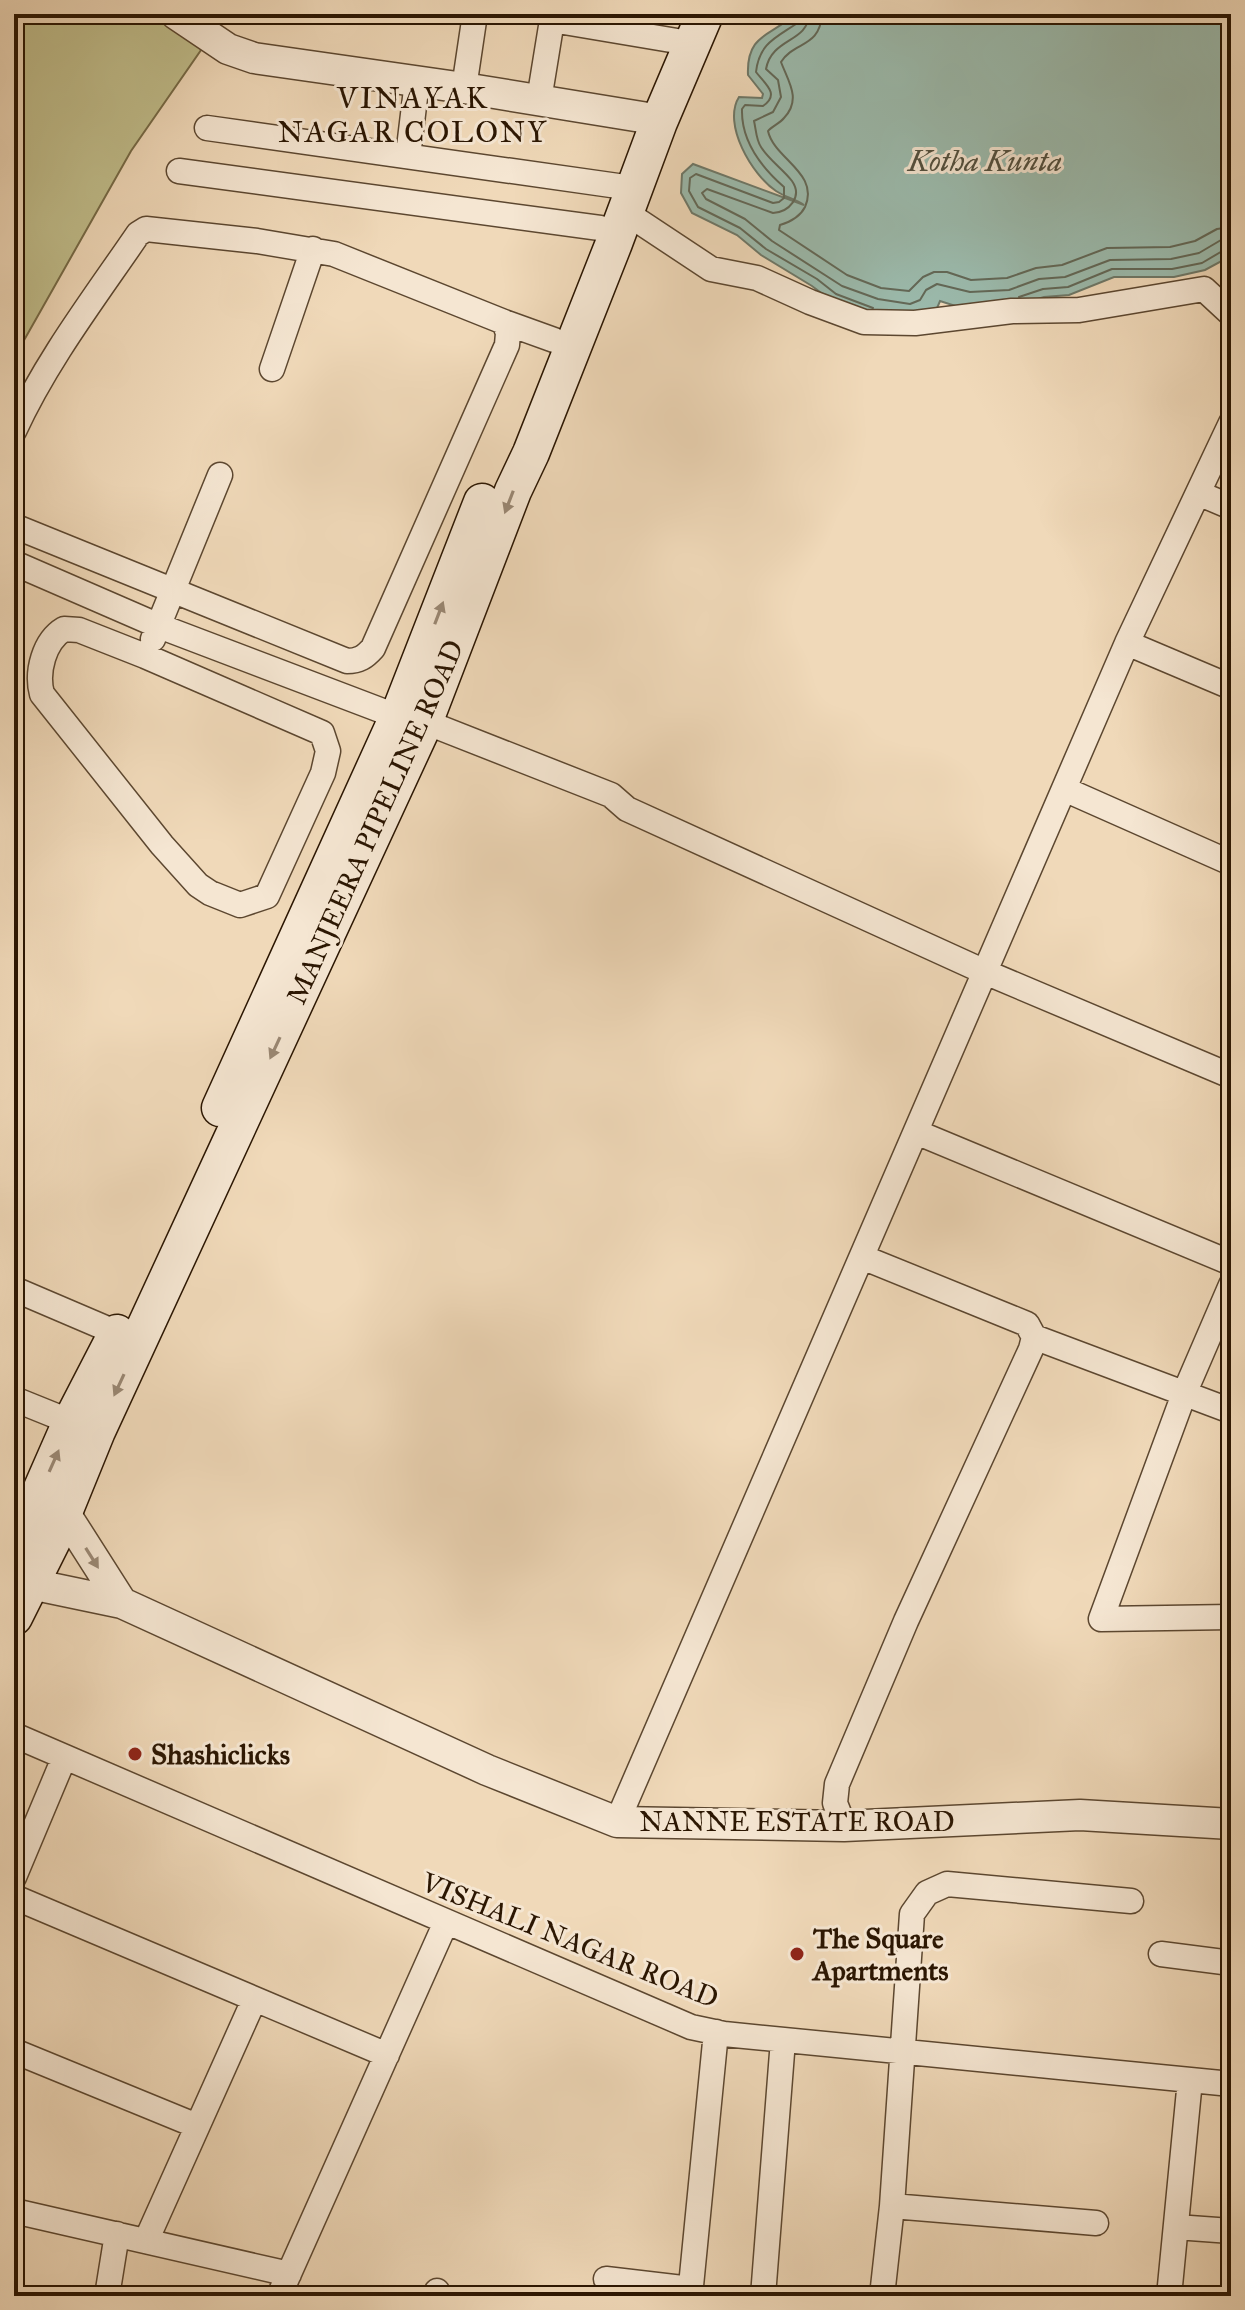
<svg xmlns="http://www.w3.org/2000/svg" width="1245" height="2310" viewBox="0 0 1245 2310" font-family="'IM FELL Great Primer',serif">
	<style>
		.green { fill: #c0bd8b; stroke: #766a46; stroke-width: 2 }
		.water { fill: #9bbaac; stroke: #6e7868; stroke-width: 2 }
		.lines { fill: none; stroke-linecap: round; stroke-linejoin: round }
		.shore { stroke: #636857; stroke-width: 2 }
		.minor-casing { stroke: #5c4730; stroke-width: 27 }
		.tertiary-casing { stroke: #5c4730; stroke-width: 33 }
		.secondary-casing { stroke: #2b1602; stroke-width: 39 }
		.minor { stroke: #f5e6d2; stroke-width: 24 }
		.tertiary { stroke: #f5e6d2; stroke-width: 30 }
		.secondary { stroke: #f5e6d2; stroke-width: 36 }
		.oneway { fill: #9a8874 }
		.poi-dot { fill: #8f2418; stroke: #f5e6d2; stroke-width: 3 }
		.labels { text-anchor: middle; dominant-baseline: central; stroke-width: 6; stroke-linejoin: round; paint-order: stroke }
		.street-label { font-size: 28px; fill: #2b1602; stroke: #f5e6d2 }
		.poi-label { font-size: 28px; font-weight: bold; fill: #2b1602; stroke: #f5e6d2; text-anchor: start }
		.neighbourhood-label { font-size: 30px; letter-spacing: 2px; fill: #2b1602; stroke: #f5e6d2 }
		.water-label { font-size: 30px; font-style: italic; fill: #524f3e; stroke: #f5e6d2 }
	</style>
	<rect width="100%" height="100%" fill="#f0d9b9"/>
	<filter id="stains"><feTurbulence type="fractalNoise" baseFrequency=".0025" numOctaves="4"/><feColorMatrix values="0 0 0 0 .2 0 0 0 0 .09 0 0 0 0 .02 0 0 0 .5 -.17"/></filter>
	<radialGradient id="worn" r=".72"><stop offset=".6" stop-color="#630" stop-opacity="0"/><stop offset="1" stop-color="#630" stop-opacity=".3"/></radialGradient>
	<path class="green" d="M14 14H226L131 151 14 358Z"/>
	<path class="water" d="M794 14H1231V256L1205 270 1174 277H1114L1069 295 1044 297 1031 301 968 310 940 301 935 313 911 323 832 301 812 286 761 255 737 235 692 213 681 193 682 174 693 164 804 205C795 199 785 197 776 191 752 175 722 124 739 97L762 98 763 94 748 75C746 32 774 36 794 14Z"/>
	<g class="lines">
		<path class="shore" d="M799 14 796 24C775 38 759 44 756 72 764 83 781 94 763 106L745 105 742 109C741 141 761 167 784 187V198L779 202 773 203 696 174 690 178 689 191 698 207 740 228 766 249 817 279 836 294 873 308
			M809 14C808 43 772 37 766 69L778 80 781 97 773 112 754 121C756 129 756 140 761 147 769 160 783 169 792 181 803 197 789 212 773 213L707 189 702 193 706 199 745 219 772 241 842 286 878 299 910 304 920 300 926 290 937 284 970 292 1009 290 1039 279 1065 277 1110 260 1171 259 1199 253 1221 240 1231 239
			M822 14C820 48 794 41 781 62 788 81 802 99 784 118 779 124 772 126 768 131 774 159 820 173 805 207 800 217 790 222 780 225L779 230 847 275 881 288 909 291 923 277 934 272H947L971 280 1007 278 1036 268 1062 265 1107 248 1170 247 1195 241 1217 229 1231 227
			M1019 297 1043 289 1068 287 1112 269H1172L1202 263 1224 250 1231 249"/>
		<defs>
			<path id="minor" d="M552 20 677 41
				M464 88 475 14
				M539 100 553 14
				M207 128 618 186
				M408 156 417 81
				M179 171 600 228
				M625 212 711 269 757 278 810 302 864 322 915 323 1012 311 1079 310 1204 289 1231 314
				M504 322 554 340
				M272 369 313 249
				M14 431C46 361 95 297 138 234L146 229 257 241 334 254 504 322 508 333 507 345 373 648C365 657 359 661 347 661L14 526
				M1198 493 1231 507
				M14 563 159 626 388 713 400 712 611 795 627 809 985 972 1231 1076
				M64 629 79 630 145 656 322 733 328 751 323 773 267 896 240 905 210 893 198 885 162 845 42 694C36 672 44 641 64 629Z
				M153 639 220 475
				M1127 643 1231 687
				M1064 789 1231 863
				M916 1132 1231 1263
				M1231 1285 1184 1394 1101 1619 1231 1617
				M14 1289 117 1333
				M1034 1337 1231 1411
				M14 1399 71 1422
				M14 1735 691 2027 724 2034 1231 2084
				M617 1822 1127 643 1231 423
				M844 1826 835 1803 837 1784 906 1621 1031 1349 1034 1337 1027 1324 862 1257
				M14 1877 64 1758
				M14 1897 387 2055
				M1161 1954 1231 1963
				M14 2051 197 2126
				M892 2206 1096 2223
				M14 2211 289 2274
				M1176 2227 1231 2231
				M146 2241 254 2000
				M606 2279 691 2289
				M107 2296 117 2234
				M279 2296 446 1922
				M436 2296 437 2291
				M690 2296 716 2032
				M763 2296 783 2040
				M882 2296 892 2206 912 1914 927 1893 947 1884 1131 1901
				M1169 2296 1190 2080"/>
			<path id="tertiary" d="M176 14 228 49 254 58 464 88 660 120
				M64 1512 122 1603
				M31 1584 122 1603 487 1770 617 1822 844 1826 1080 1815 1231 1824"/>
			<path id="secondary" d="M220 1108 400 712 482 502
				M14 1552 71 1422 117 1333
				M14 1617 53 1539 97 1431 422 728 513 491 531 453 614 243 659 122 705 14"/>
		</defs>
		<use href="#minor" class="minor-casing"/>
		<use href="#tertiary" class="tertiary-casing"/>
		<use href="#secondary" class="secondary-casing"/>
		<use href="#minor" class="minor"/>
		<use href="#tertiary" class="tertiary"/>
		<use href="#secondary" class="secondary"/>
	</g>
	<defs><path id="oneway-solid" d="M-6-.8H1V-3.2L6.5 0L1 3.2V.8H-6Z" transform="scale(2)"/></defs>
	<g class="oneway">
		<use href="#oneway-solid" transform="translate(509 502) rotate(111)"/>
		<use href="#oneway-solid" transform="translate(439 613) rotate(-69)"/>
		<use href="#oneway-solid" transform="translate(275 1048) rotate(115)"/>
		<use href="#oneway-solid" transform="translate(119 1385) rotate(115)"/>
		<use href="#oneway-solid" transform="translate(54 1461) rotate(-66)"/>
		<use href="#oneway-solid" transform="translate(92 1558) rotate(58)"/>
	</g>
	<g class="poi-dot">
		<circle cx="135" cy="1754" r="8"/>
		<circle cx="797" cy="1954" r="8"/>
	</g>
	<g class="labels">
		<g class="street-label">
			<text transform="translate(375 822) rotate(-66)">MANJEERA PIPELINE ROAD</text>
			<text x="797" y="1821">NANNE ESTATE ROAD</text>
			<text transform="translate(570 1940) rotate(22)">VISHALI NAGAR ROAD</text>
		</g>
		<g class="poi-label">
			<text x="151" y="1754">Shashiclicks</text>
			<text x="813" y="1938">The Square<tspan x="813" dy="32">Apartments</tspan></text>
		</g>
		<g class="neighbourhood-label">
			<text x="413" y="98">VINAYAK<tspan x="413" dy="34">NAGAR COLONY</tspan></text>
		</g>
		<g class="water-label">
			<text x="985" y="161">Kotha Kunta</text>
		</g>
	</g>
	<rect width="1245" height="2310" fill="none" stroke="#f0d9b9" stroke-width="48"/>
	<rect x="16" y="16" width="1213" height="2278" fill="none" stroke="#2b1602" stroke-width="4"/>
	<rect x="24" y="24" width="1197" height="2262" fill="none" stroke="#2b1602" stroke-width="2"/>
	<rect width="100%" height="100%" filter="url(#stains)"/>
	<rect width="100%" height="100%" fill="url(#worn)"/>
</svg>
